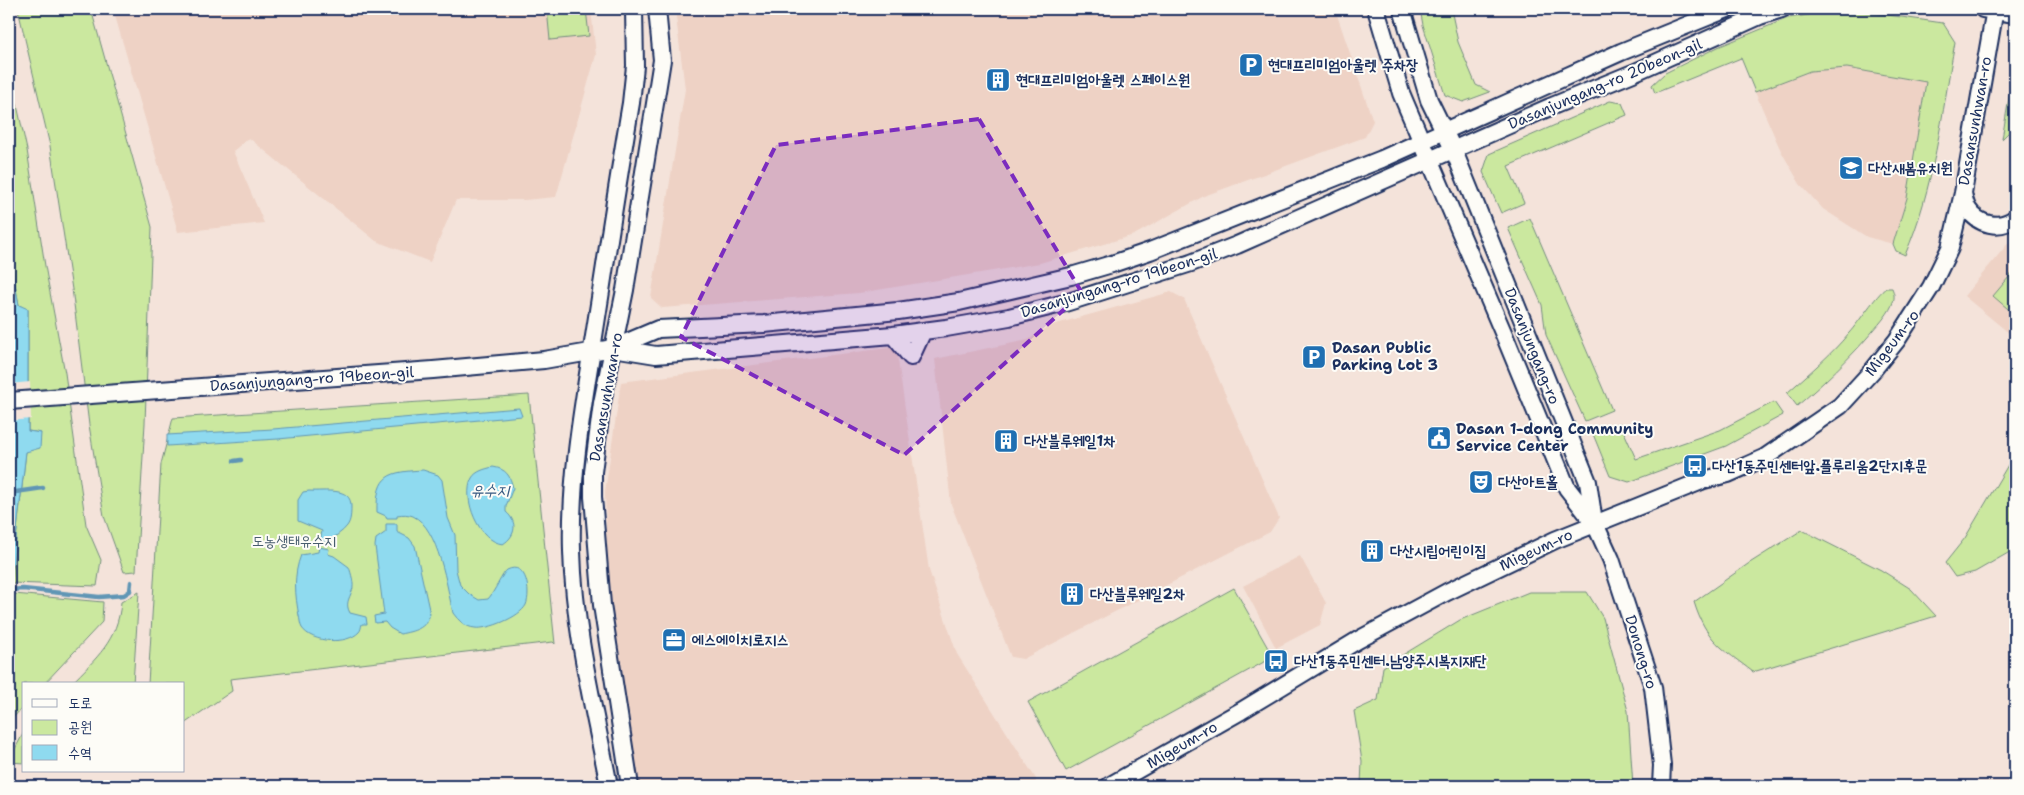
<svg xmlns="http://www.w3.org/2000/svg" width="2024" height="795" viewBox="0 0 2024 795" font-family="'Shantell Sans','Poor Story',sans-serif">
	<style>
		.built { fill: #eed2c5 }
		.green { fill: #cbe89f; stroke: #738c7e }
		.water { fill: #8fdaef; stroke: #6196b5 }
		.pier { fill: #f4e3da }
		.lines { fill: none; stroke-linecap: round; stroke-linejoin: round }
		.stream { stroke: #6196b5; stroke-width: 4.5 }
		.secondary-casing { stroke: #1b2f5e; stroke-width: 20 }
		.secondary { stroke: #fdfcf7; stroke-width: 16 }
		.marked { fill: #7b2cbf; fill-opacity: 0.2; stroke: #7b2cbf; stroke-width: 4; stroke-dasharray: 10 6; stroke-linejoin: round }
		.labels { text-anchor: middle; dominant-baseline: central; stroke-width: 4; stroke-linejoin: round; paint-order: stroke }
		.poi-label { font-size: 15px; font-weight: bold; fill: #1b2f5e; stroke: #fdfcf7; text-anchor: start }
		.street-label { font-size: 15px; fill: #1b2f5e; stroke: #fdfcf7 }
		.park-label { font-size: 15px; fill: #475d6e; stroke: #fdfcf7 }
		.water-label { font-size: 16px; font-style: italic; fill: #385a82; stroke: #fdfcf7 }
	</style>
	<rect width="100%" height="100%" fill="#f4e3da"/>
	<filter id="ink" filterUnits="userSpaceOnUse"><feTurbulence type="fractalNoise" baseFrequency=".02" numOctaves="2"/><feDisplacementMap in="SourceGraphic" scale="10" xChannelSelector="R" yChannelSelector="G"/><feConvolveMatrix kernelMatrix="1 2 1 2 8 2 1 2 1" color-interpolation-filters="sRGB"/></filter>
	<g filter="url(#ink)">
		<path class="built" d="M113 9H591L596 55 556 197 524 200H456L430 262 376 241 249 138 233 151 264 223 178 232Z
			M675 9H1335L1373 121 1365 137 1204 196 1134 235 1040 263 859 293 662 308 651 298 685 89Z
			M1847 68 1926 82 1907 198 1893 244 1867 237 1823 209 1800 184 1781 151 1755 92 1810 71Z
			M2015 235V338L1964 296Z
			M1171 292 1184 299 1279 518 1270 532 1023 659 1011 657 951 504 935 359 1028 340 1049 326Z
			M896 347 929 570 957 654 1036 779 1035 786H637L608 595 605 492 621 382Z
			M1300 556 1326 603 1320 625 1276 648 1243 586Z"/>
		<path class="green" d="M18 9H91L152 227 145 423 136 571 124 572 104 516 89 425 73 296 50 146Z
			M547 9H586L589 36 550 40Z
			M1420 9H1451L1458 42 1476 85 1490 92 1463 102 1445 95 1423 25Z
			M1846 9 1943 23 1955 42C1942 113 1934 189 1905 255L1896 251 1893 244 1907 198 1926 82 1847 68 1810 71 1755 92 1741 58 1655 93 1652 85 1665 73 1718 47 1788 18Z
			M2015 62V126L2002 139Z
			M9 69 27 150 45 266 65 373 86 525 101 560 97 586 11 583 26 451 41 433 28 431V310L19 305 9 252Z
			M1610 101 1622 103 1627 115 1508 166 1524 203 1501 213 1483 172 1489 154Z
			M1530 218 1612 410 1585 421 1546 335 1542 305 1508 228Z
			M2015 270V315L1993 296Z
			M1886 288H1892C1894 293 1895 297 1893 302 1890 312 1880 323 1873 331 1850 358 1824 383 1797 406L1787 393C1808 374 1831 355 1849 333 1859 322 1876 295 1886 288Z
			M529 395 555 644 553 642 230 679 232 691 184 724V684H148L161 464 173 418Z
			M1774 402 1783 415 1726 446 1629 482 1610 476 1593 434 1620 423 1636 459 1720 430Z
			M2015 453V549L1975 572 1955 577 1945 563 1965 538Z
			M1802 530 1881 570 1911 589 1936 616 1753 672C1722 648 1706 641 1694 602L1748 564Z
			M1234 588 1273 657 1066 771 1028 702Z
			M139 592 133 684H71C96 658 118 641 121 602Z
			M1529 592H1587L1603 618 1628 711 1633 786H1361L1362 761 1354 711 1378 700 1383 667 1460 620Z
			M14 594 103 602 102 622 44 684H24V706L9 722V610Z
			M24 732V763L9 762V760Z"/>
		<path class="water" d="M9 252 19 305 28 309V431L41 433 40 448 26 452 11 582 13 590 9 604Z
			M519 408 522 416 278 439 167 446V435L273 429Z
			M493 467C506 469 510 475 513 488L506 506V512C518 522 516 536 503 544 479 542 461 498 472 478 476 471 485 469 493 467Z
			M423 470 438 475 442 480 448 518 455 535 456 570 460 585 469 594 479 600 488 599C494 593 503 572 507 570 527 560 531 593 526 605 520 617 488 630 475 628 465 627 459 621 453 613 447 588 439 528 413 516 408 514 403 514 397 515V518H387L386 516 377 512C376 474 389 472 423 470Z
			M309 491C324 492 352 486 351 507 351 513 351 521 347 526 342 533 335 535 330 542L320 541 322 531 298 521V500L303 492Z
			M386 524H397V532L409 538 415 546 430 614C426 629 414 631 400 634L390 628 385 622 375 623 374 616 384 614 375 546 376 539 386 532Z
			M319 547 329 549 328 554 334 556 349 567C351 573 355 585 352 591 349 599 345 604 350 613L366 617 367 624H362C361 627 361 630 359 632 347 645 312 643 302 628 300 625 300 619 299 616 295 595 293 575 301 555L318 552Z"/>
		<path class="pier" d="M30 382 31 419 9 421V384Z"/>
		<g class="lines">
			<path class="stream" d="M234 461 241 460
				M9 493 43 488
				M9 590 23 589 99 597 124 595 130 591 131 582"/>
			<defs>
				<path id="secondary" d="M1376 9 1401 93 1505 337 1567 488 1595 524 1611 559 1653 687 1662 765 1661 786
					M1402 9 1429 100 1454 151 1588 482 1594 522
					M1983 9 2015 14
					M1963 193C1964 198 1965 204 1968 209 1978 225 2000 230 2015 218
					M893 335 911 357 923 331
					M613 348 656 355 893 335 946 328 1009 317 1065 303 1191 263 1237 245 1550 107 1633 73 1760 16 1782 9
					M9 401 433 370 544 360 613 348 658 329 764 324 898 311 959 302 1071 276 1112 264 1150 251 1382 159 1621 52 1727 9
					M609 786C594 708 574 631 572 551 570 483 581 416 592 349 605 267 617 185 631 103L635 66 634 9
					M630 786 602 605 593 497V472L602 403 625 290 662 60 657 9
					M1109 786 1241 711 1358 640 1447 592 1555 540 1704 480 1728 474 1764 458 1840 406 1873 370 1897 340 1931 287 1950 248 1963 193 1995 9"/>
			</defs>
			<use href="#secondary" class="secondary-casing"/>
			<use href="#secondary" class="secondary"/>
		</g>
	</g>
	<path class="marked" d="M979 119 1082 293 904 455 681 337 776 145Z"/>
	<defs>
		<symbol id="parking-square" viewBox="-11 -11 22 22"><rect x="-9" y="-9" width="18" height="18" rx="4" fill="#1f6fb2" stroke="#fdfcf7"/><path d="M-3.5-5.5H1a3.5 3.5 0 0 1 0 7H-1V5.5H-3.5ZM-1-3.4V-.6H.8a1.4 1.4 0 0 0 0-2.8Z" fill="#fff"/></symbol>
		<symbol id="building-square" viewBox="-11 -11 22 22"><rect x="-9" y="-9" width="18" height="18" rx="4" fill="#1f6fb2" stroke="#fdfcf7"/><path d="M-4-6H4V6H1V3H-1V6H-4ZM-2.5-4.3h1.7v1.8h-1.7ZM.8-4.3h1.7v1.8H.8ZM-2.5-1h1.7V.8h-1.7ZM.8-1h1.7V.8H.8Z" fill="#fff"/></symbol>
		<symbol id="school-square" viewBox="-11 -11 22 22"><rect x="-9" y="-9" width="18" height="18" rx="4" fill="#1f6fb2" stroke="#fdfcf7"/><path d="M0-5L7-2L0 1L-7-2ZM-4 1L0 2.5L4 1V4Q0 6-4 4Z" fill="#fff"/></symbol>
		<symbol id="civic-square" viewBox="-11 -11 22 22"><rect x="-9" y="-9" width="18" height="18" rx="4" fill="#1f6fb2" stroke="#fdfcf7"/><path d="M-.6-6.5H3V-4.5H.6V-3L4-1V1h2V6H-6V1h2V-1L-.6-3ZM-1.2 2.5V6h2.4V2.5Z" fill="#fff"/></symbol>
		<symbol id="bus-square" viewBox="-11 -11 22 22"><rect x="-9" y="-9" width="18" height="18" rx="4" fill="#1f6fb2" stroke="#fdfcf7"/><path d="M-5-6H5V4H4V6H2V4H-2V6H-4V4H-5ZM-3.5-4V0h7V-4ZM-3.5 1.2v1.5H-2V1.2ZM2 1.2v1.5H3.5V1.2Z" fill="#fff"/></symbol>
		<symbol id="theatre-square" viewBox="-11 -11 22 22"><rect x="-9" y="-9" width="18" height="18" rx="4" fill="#1f6fb2" stroke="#fdfcf7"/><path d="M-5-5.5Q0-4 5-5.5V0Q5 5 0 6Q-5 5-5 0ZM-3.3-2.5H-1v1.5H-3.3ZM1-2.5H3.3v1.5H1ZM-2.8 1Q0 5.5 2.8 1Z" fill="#fff"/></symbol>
		<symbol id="office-square" viewBox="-11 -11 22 22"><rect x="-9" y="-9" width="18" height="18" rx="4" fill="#1f6fb2" stroke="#fdfcf7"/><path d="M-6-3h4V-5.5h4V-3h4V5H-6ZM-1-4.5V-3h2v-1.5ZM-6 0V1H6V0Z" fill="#fff"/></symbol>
	</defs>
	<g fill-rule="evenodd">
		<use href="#parking-square" x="1237" y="51" width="28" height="28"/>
		<use href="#building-square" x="984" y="66" width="28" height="28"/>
		<use href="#school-square" x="1837" y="154" width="28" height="28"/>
		<use href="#parking-square" x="1300" y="343" width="28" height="28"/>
		<use href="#civic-square" x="1425" y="424" width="28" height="28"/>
		<use href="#building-square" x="992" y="427" width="28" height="28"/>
		<use href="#bus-square" x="1681" y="452" width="28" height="28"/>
		<use href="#theatre-square" x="1467" y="468" width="28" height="28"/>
		<use href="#building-square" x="1358" y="537" width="28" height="28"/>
		<use href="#building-square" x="1058" y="580" width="28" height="28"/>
		<use href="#office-square" x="660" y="626" width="28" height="28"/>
		<use href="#bus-square" x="1262" y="647" width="28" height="28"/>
	</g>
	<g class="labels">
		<g class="poi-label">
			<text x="1268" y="65">현대프리미엄아울렛 주차장</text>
			<text x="1016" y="80">현대프리미엄아울렛 스페이스원</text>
			<text x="1868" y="168">다산새봄유치원</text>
			<text x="1332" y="348">Dasan Public<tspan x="1332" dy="17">Parking Lot 3</tspan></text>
			<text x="1456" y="429">Dasan 1-dong Community<tspan x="1456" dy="17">Service Center</tspan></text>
			<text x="1024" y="441">다산블루웨일1차</text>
			<text x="1712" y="466">다산1동주민센터앞.플루리움2단지후문</text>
			<text x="1498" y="482">다산아트홀</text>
			<text x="1390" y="551">다산시립어린이집</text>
			<text x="1090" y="594">다산블루웨일2차</text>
			<text x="692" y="640">에스에이치로지스</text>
			<text x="1294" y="661">다산1동주민센터.남양주시복지재단</text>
		</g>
		<g class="street-label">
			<text transform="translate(1605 84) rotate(-23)">Dasanjungang-ro 20beon-gil</text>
			<text transform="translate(1975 121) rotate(-80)">Dasansunhwan-ro</text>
			<text transform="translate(1119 283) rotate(-17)">Dasanjungang-ro 19beon-gil</text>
			<text transform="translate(1892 343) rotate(-53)">Migeum-ro</text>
			<text transform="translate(1532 346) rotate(68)">Dasanjungang-ro</text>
			<text transform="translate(312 379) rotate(-4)">Dasanjungang-ro 19beon-gil</text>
			<text transform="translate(606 397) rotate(-80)">Dasansunhwan-ro</text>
			<text transform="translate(1536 550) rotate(-25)">Migeum-ro</text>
			<text transform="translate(1641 652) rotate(73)">Donong-ro</text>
			<text transform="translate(1182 745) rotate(-30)">Migeum-ro</text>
		</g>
		<g class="park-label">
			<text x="294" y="541">도농생태유수지</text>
		</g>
		<g class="water-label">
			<text x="490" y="490">유수지</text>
		</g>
	</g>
	<rect width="2024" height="795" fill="none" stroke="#fdfcf7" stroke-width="30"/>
	<rect x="15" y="15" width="1994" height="765" fill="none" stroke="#1b2f5e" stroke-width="2" filter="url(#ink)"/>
	<rect x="22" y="682" width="162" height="90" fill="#fdfcf7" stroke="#a3aaba"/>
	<rect x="32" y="699" width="25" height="8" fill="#fdfcf7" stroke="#a3aaba"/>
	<text x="68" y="708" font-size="15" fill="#1b2f5e">도로</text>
	<rect x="32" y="720" width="25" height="15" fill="#cbe89f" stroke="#a3aaba"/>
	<text x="68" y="732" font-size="15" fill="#1b2f5e">공원</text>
	<rect x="32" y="745" width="25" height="15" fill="#8fdaef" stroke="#a3aaba"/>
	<text x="68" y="758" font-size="15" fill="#1b2f5e">수역</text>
</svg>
